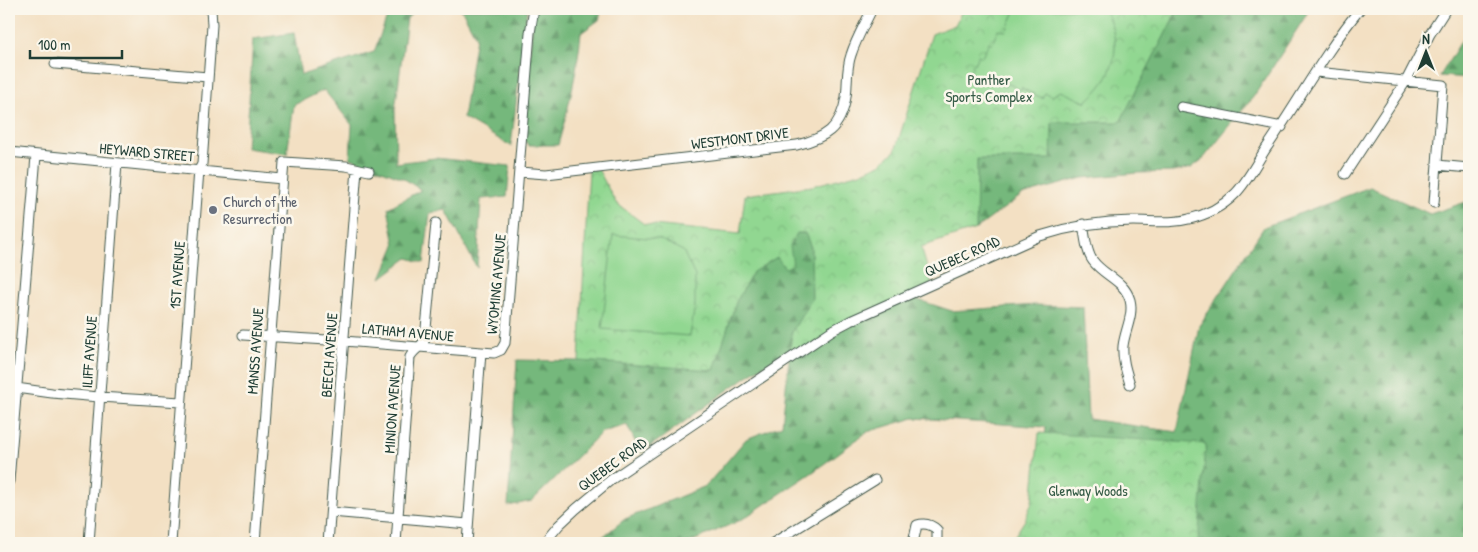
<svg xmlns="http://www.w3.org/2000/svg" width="1478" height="552" viewBox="0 0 1478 552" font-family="'Patrick Hand',sans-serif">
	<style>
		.forest { fill: url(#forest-firs); stroke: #4a7a58 }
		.park { fill: url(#park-crowns); stroke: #588a62 }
		.pitch { fill: #91d791; stroke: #588a62 }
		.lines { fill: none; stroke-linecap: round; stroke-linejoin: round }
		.minor-casing { stroke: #3f5549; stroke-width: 11 }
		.minor { stroke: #fff; stroke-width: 9 }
		.worship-dot { fill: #6b7280; stroke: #fbf7ec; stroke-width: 2 }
		.labels { text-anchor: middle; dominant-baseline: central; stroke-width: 5; stroke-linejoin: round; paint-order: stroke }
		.park-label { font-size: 15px; fill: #365c47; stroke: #fbf7ec }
		.street-label { font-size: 15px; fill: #1f3d34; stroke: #fbf7ec }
		.worship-label { font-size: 15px; fill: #5b616d; stroke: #fbf7ec; text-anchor: start }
	</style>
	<defs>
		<pattern id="forest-firs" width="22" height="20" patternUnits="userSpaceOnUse" patternTransform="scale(1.25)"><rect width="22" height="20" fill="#74b87b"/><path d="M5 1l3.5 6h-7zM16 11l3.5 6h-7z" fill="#5f9766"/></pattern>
		<pattern id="park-crowns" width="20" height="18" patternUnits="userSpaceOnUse" patternTransform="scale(1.25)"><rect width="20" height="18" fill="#91d791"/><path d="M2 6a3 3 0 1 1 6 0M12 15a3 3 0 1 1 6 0" fill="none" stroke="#7db97e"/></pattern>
	</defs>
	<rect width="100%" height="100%" fill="#fbf7ec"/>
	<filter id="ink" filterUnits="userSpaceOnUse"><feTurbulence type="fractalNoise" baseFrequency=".02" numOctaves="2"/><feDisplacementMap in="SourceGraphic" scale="10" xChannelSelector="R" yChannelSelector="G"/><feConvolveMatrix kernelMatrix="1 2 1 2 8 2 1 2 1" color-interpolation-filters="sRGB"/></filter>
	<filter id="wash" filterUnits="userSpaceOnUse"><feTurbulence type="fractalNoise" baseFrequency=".0096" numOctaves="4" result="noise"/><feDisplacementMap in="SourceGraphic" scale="20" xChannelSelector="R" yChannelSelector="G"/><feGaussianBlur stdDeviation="1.12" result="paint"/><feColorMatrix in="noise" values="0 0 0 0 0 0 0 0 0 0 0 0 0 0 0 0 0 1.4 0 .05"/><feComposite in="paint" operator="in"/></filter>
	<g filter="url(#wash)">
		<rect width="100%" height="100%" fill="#f3e0c3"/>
		<path class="forest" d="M390 9H418L407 18 395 110 396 163 435 158 510 166 507 197 481 199 477 268 446 210 430 213 424 263 408 258 381 278 395 245 388 208 421 190 403 178 350 158 352 125 324 90 294 105 287 154 246 148 253 39 294 33 301 75 374 52Z
			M459 9H527L511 146 463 118 476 37 463 12Z
			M534 9H602L599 20 581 33C577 73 569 106 558 145H528L522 137Z
			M1178 9H1309L1305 17 1254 96 1203 159 1191 168 1173 172 1138 173 1082 178 1022 195 976 229 977 159H1050L1052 122H1120Z
			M1469 28V78L1440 76Z
			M1370 187 1430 214 1469 201V543H1027L1040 494 1046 427 914 418 867 432 813 472 741 520 688 543H595L625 519 706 486 746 439 782 425 789 359 808 346 906 296 952 311 1035 305 1083 307 1088 419 1177 432 1199 326 1264 227Z
			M796 233H805L811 247 812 298 792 332 790 349 746 377 641 453 627 425 602 432 532 501 508 506 517 360 579 361 714 370 736 302 753 272 777 257 789 246Z"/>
		<path class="park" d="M963 9H1178L1120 122H1052L1051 159H977L976 229 921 247 932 284 850 321 789 359 792 332 812 298 811 247 805 233H797L790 246 793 265 785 268 777 257 753 272 736 302 714 370 579 361 589 169H598L616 203 644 224 740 234 745 195 812 186 860 173 880 164 895 151 932 34 955 25Z
			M1039 433 1206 444 1198 543H1010L1025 520 1032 502Z"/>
		<path class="pitch" d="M1016 9H1104C1124 43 1116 78 1085 102L1061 91 1052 96 1045 93 1042 98 1023 89 1022 87 1021 90 1007 83 1005 87 991 80 988 84 977 80V77L974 79 970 69 973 68 972 66 974 64 978 55 982 57 989 42 992 44 998 30 1006 31Z
			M613 235 659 239 683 251 695 276V305L690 336 602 329Z"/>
	</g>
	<g filter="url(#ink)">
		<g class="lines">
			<defs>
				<path id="minor" d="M55 64 208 77
					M1316 72 1443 85 1434 203
					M1181 107 1282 127
					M9 152 282 179
					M1437 165 1469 168
					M520 172 546 174 797 145C825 138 841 129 846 97 848 83 846 69 851 55 856 39 865 24 872 9
					M1345 174 1406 81 1430 34 1446 9
					M1083 224C1085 235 1086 252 1093 261 1104 276 1124 280 1130 300 1134 315 1125 330 1123 346 1122 359 1126 371 1130 384
					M243 335 344 341 494 353 501 350 505 343 530 33 534 9
					M9 387 52 393 99 397 181 402
					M9 481 36 156
					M331 512 468 524
					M89 543 117 163
					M171 543 199 170 202 164 212 25 211 9
					M255 543 284 162 346 166 369 171
					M328 543 357 169
					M396 543 410 357C414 349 422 347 425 339L436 223
					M467 543 481 352
					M544 543 559 525 576 509 612 479 831 331 850 321 1040 236C1071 226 1100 221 1133 221 1152 221 1171 224 1189 219 1206 215 1223 206 1235 194 1247 182 1256 164 1265 150 1297 104 1324 53 1360 9
					M773 543 875 480
					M913 543 917 525C924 523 931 524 937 530V543"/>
			</defs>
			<use href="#minor" class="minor-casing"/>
			<use href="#minor" class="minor"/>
		</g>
	</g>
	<circle class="worship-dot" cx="213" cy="210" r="5"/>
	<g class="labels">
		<g class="park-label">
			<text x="989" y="79">Panther<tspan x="989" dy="17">Sports Complex</tspan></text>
			<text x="1088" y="490">Glenway Woods</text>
		</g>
		<g class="street-label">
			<text transform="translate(740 138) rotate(-7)">WESTMONT DRIVE</text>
			<text transform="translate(147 152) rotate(5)">HEYWARD STREET</text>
			<text transform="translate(962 256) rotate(-24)">QUEBEC ROAD</text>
			<text transform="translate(177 275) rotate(-86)">1ST AVENUE</text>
			<text transform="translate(496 284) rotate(-85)">WYOMING AVENUE</text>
			<text transform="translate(408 332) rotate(5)">LATHAM AVENUE</text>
			<text transform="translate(255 351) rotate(-86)">MANSS AVENUE</text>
			<text transform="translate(89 352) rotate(-86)">ILIFF AVENUE</text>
			<text transform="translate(329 355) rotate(-86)">BEECH AVENUE</text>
			<text transform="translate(392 409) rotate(-86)">MINION AVENUE</text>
			<text transform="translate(612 464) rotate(-36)">QUEBEC ROAD</text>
		</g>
		<g class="worship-label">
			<text x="223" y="201">Church of the<tspan x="223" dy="17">Resurrection</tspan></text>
		</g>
	</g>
	<rect width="1478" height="552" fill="none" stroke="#fbf7ec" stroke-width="30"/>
	<g transform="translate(1426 52)" stroke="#fbf7ec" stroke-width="4" paint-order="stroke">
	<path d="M0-4L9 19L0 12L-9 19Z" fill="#1f3d34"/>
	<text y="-8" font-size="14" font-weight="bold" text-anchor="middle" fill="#1f3d34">N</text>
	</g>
	<path d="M30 50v8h92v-8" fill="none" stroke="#1f3d34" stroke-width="2.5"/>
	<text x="38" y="50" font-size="15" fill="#1f3d34" stroke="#fbf7ec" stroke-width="4" paint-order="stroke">100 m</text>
</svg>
